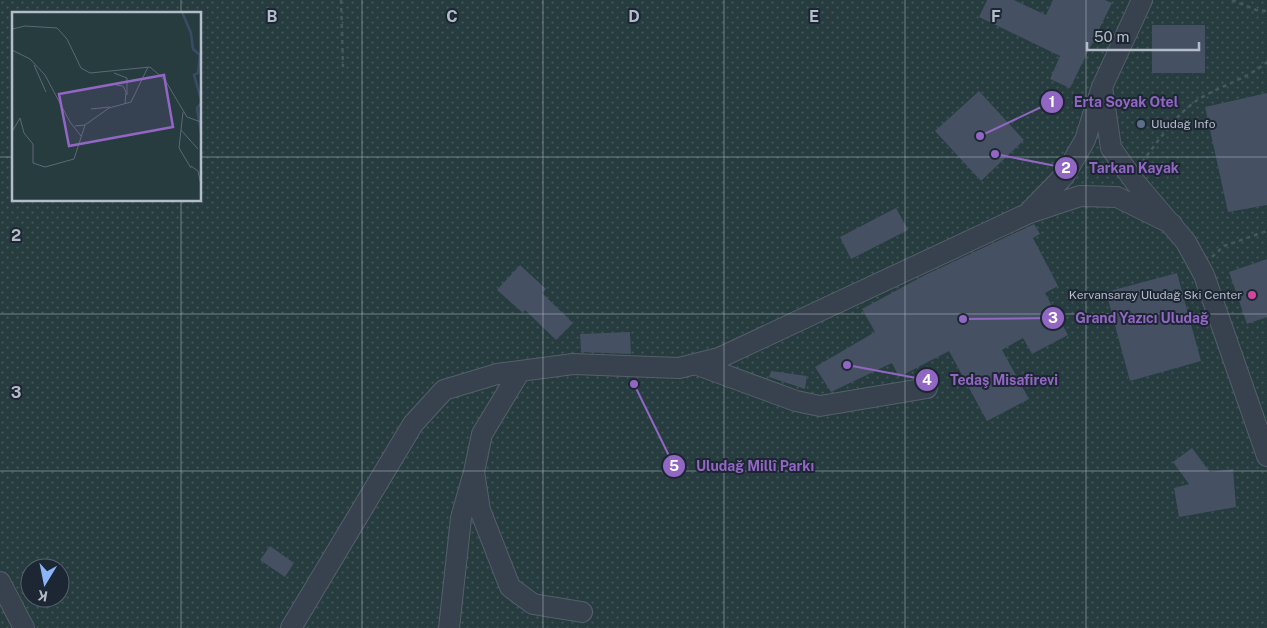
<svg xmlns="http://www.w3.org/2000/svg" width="1267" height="628" viewBox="0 0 1267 628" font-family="'Public Sans',sans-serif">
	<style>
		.park { fill: url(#park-dots); fill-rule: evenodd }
		.building { fill: #455162 }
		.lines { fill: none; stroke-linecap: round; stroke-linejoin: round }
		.minor-casing { stroke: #565f6c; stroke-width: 22 }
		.path { stroke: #44595c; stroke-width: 2.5; stroke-dasharray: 4 4; stroke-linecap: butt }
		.minor { stroke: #38414e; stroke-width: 20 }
		.grid { fill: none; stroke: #b4bcc9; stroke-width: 1; stroke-opacity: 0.55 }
		.service-dot { fill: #5c6f8a; stroke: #1d2633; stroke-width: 2 }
		.hotel-dot { fill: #d1479c; stroke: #1d2633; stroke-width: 2 }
		.labels { text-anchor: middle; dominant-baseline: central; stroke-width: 4; stroke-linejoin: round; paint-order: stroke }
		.poi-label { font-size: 12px; fill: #b4bcc9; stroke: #1d2633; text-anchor: start }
		.inset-river { fill: none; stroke: #394c67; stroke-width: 2.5 }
		.inset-road { fill: none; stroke: #5e6776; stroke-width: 1 }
		.view { fill: #9266c3; fill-opacity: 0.15; stroke: #9266c3; stroke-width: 2.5 }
		.inset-edge { fill: none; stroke: #b4bcc9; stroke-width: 2.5 }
		.grid-label { font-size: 16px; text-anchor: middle; font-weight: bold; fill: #b4bcc9; stroke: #1d2633; stroke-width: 4; stroke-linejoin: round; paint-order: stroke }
		.leader { fill: none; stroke: #9266c3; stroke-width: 2 }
		.callout-dot { fill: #9266c3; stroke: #1d2633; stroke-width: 2 }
		.mark-label { font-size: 15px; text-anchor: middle; font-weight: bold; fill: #fff }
		.callout-label { font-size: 14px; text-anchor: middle; font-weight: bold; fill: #9266c3; stroke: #1d2633; stroke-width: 4; stroke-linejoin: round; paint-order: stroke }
	</style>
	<defs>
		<pattern id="park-dots" width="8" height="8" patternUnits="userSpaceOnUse" patternTransform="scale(1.25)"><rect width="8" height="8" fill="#263c3f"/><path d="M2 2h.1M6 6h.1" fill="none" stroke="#435659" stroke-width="1.8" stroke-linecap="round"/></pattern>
	</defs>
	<rect width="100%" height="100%" fill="#242f3e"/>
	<path class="park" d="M0 0H1267V628H0ZM14 14H200V200H14ZM30 568H60V598H30Z"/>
	<path class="building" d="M987 0H1014L1046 15 1053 0H1105L1112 3 1070 88 1050 79 1060 56 979 17Z
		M1152 25H1205V73H1152Z
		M979 91 1024 140 981 181 935 131Z
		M1267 93V205L1228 212 1205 107Z
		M896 208 908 230 851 259 840 237Z
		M1034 224 1040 234 1033 238 1058 286 1045 293 1068 335 1032 354 1023 338 1002 350 1029 399 987 421 949 351 899 377 892 363 831 392 815 367 875 332 862 309 925 275Z
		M1267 259V317L1247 324 1229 272Z
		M520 265 546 289 542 293 573 323 556 340 525 310 523 313 497 290Z
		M1177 273 1201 361 1130 381 1106 292Z
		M630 332 631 354 581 352 580 334Z
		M771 371 807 376 805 389 769 377Z
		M1192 448 1210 472 1233 469 1236 507 1179 517 1174 488 1189 484 1173 462Z
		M270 546 294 563 285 577 260 560Z"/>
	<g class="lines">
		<defs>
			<path id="minor" d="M1102 87 1111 148 1135 182 1186 242 1204 275 1267 456
				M1030 211 1064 176 1085 140 1102 87 1142 0
				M695 364 796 401 820 406 927 388
				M520 371 482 434 474 472 480 510 510 587 533 604 582 612
				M0 582 24 628
				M291 628 413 424 444 390 497 374 573 364 679 368 719 358 1029 213 1080 196 1117 197 1172 224
				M449 628 461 518 472 479"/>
		</defs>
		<use href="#minor" class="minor-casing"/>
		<path class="path" d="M341 0 343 67
			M1232 0 1256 10 1267 11
			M1142 162C1159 140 1176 114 1199 99 1222 85 1247 79 1267 62
			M1212 257 1224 246 1267 231"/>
		<use href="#minor" class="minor"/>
	</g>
	<path class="grid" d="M181 0V14M362 0V628M543 0V628M724 0V628M905 0V628M1086 0V628M0 157H14M200 157H1267M181 200V628M0 314H1267M0 471H1267"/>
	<circle class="service-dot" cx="1141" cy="124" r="5"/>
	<circle class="hotel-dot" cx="1252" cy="295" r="5"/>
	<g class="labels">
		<g class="poi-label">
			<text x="1151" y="124">Uludağ Info</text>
			<text x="1242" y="295" text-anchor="end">Kervansaray Uludağ Ski Center</text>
		</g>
	</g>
	<g transform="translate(12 12)">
		<rect width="189" height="189" fill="#242f3e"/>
		<path d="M0 0H189V189H0Z" fill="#263c3f"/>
		<path class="inset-river" d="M170 0 179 21 181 37 188 43 186 61 182 63 189 87M189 91 185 96 189 121"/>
		<path class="inset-road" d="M0 17 13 14 45 16 55 27 69 56 78 61 138 55 153 68 175 105 189 110M0 38 18 47 33 63 58 110 69 124M22 53 34 80M102 61 115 66V83M104 73 111 74 114 80 113 92M79 97 98 95M171 100 167 136 179 156M63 114 73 113 97 96 119 90 136 55M169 118 186 137M0 120 8 106 12 121 21 132V151L33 155 62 147 73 113M179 154 186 159 189 173"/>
		<path class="view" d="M152 63 161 115 57 134 47 82Z"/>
		<rect width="189" height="189" class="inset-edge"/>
	</g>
	<g class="grid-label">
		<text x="272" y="22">B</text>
		<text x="452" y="22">C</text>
		<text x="634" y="22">D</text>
		<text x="814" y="22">E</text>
		<text x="996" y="22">F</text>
		<text x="16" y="241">2</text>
		<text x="16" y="398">3</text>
	</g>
	<path class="leader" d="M980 136L1052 102M995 154L1066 168M963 319L1053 318M847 365L927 380M634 384L674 466"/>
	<g class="callout-dot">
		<circle cx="980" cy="136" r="5"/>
		<circle cx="995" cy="154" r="5"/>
		<circle cx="963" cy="319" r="5"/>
		<circle cx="847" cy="365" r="5"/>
		<circle cx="634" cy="384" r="5"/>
		<circle cx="1052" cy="102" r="12"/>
		<circle cx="1066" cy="168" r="12"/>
		<circle cx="1053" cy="318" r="12"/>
		<circle cx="927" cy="380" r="12"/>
		<circle cx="674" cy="466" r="12"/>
	</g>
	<g class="mark-label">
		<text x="1052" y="107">1</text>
		<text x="1066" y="173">2</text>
		<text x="1053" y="323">3</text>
		<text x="927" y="385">4</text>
		<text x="674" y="471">5</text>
	</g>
	<g class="callout-label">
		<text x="1126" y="107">Erta Soyak Otel</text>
		<text x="1134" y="173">Tarkan Kayak</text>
		<text x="1142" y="323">Grand Yazıcı Uludağ</text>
		<text x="1004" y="385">Tedaş Misafirevi</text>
		<text x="755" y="471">Uludağ Millî Parkı</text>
	</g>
	<g transform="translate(45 583) rotate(190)"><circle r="24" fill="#1d2633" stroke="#59626f"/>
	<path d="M0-4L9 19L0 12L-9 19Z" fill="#8ab4f8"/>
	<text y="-8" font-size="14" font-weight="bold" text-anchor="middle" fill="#b4bcc9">K</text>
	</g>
	<path d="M1087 42v8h112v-8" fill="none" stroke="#b4bcc9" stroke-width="2.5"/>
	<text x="1094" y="42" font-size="15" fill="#b4bcc9" stroke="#1d2633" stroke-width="4" paint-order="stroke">50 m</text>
</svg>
